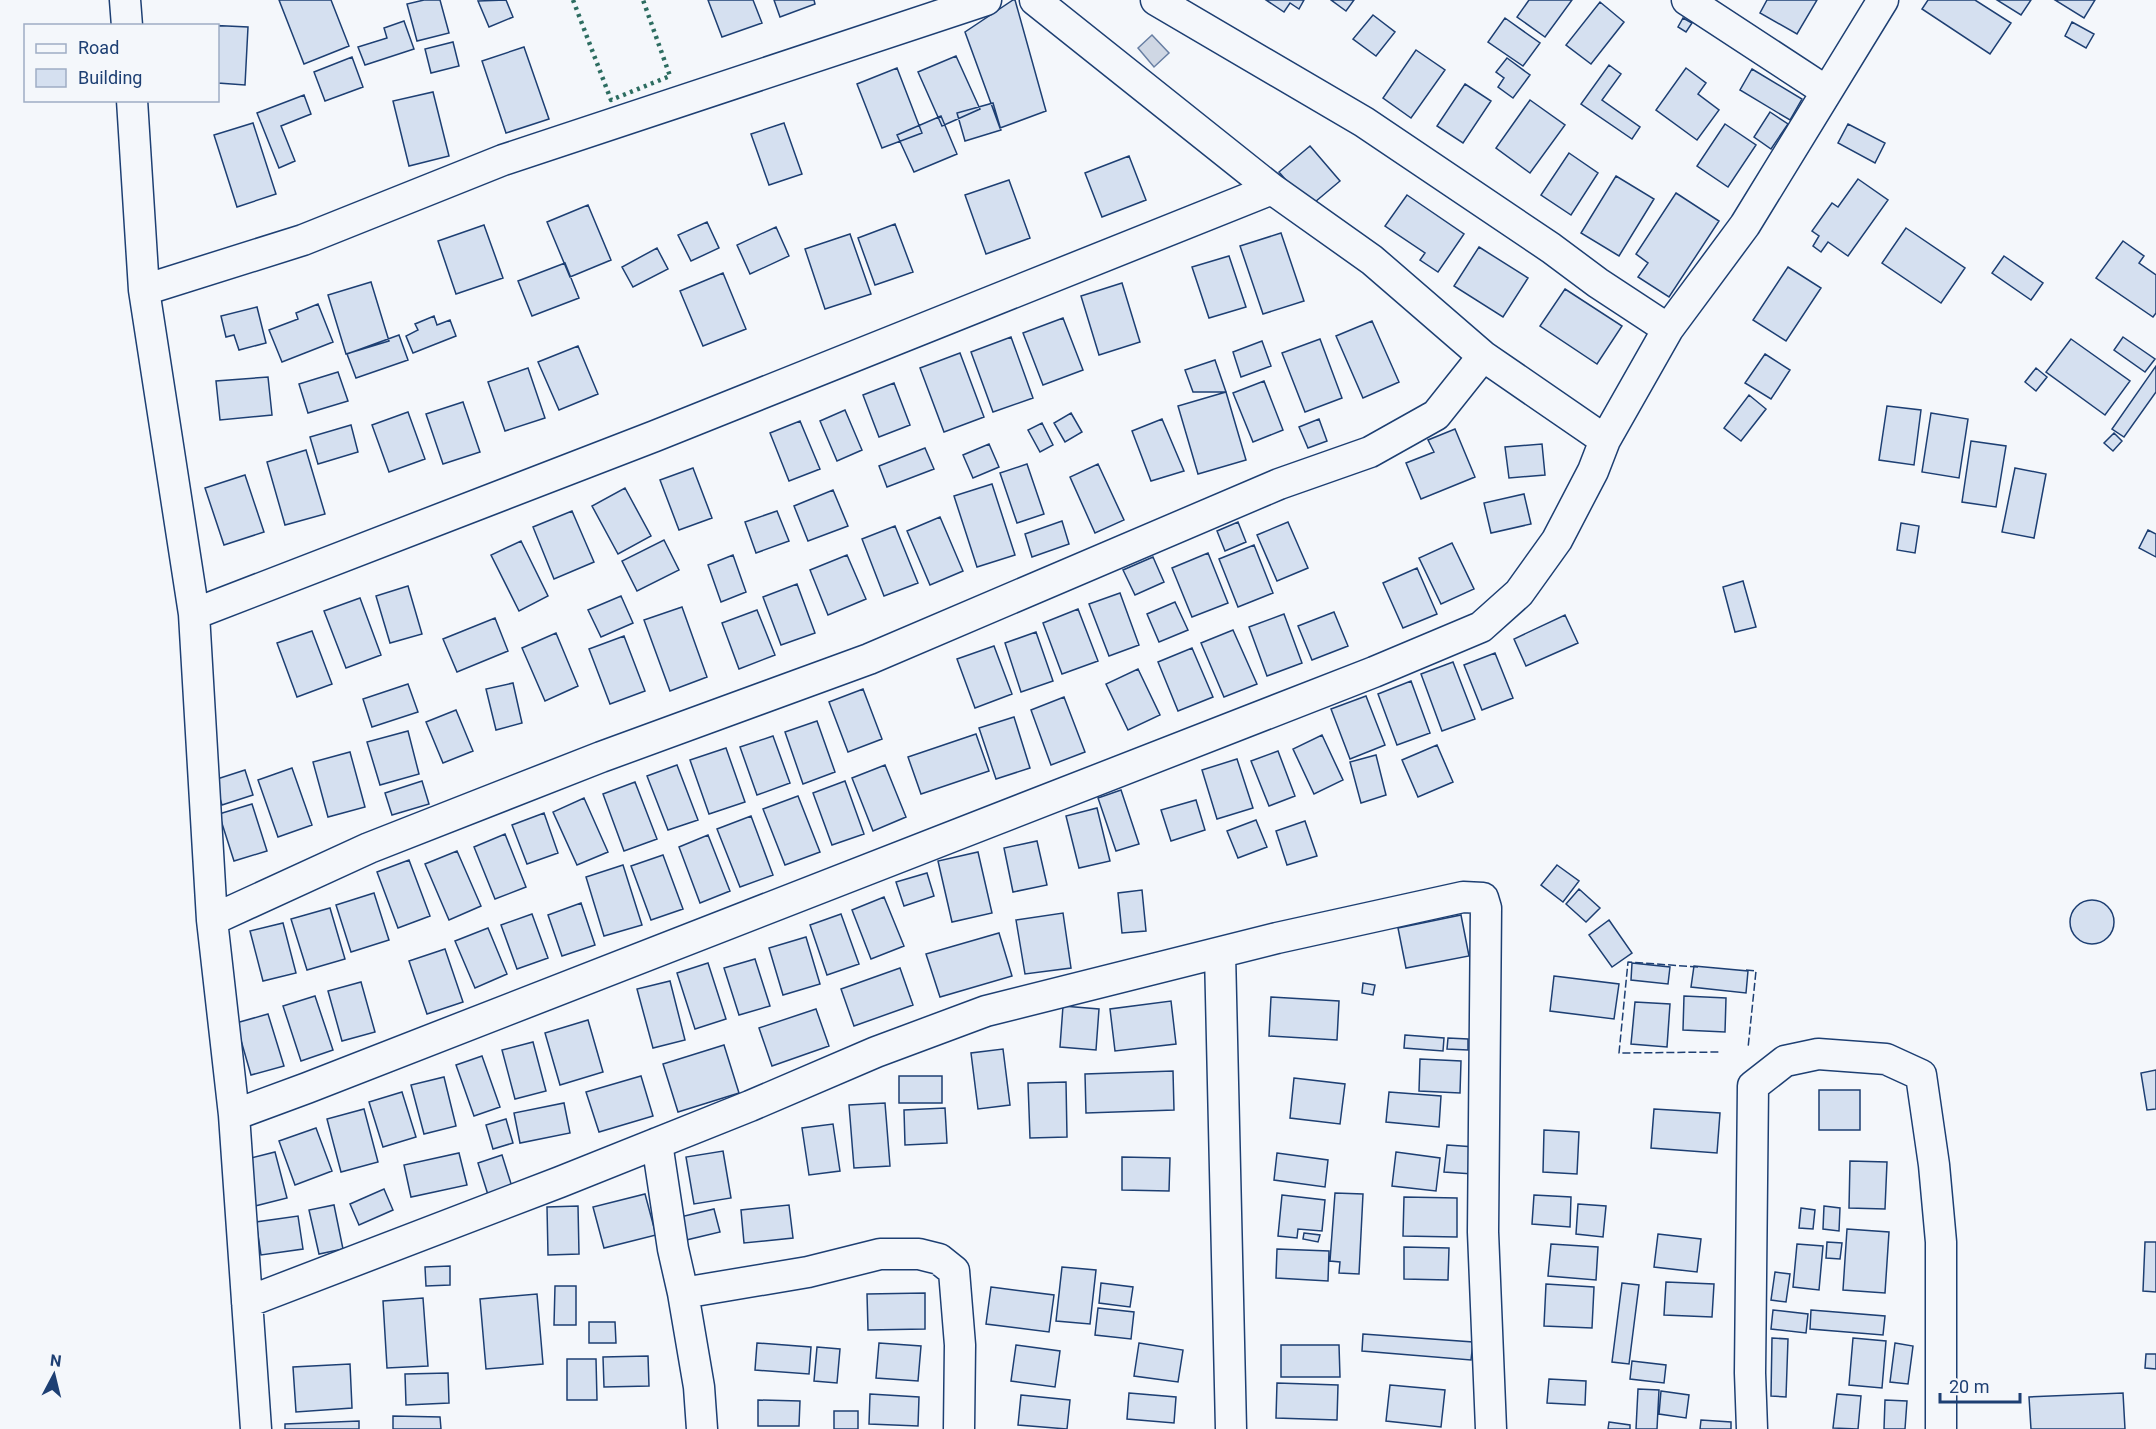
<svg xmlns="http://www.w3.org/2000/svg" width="2156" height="1429" viewBox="0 0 2156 1429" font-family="Roboto,sans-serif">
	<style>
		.water { fill: #cfd7e4; stroke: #687fa3; stroke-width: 1.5 }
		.building { fill: #d5e0f0; stroke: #1d3f73; stroke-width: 1.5 }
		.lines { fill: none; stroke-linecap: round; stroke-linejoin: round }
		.minor-casing { stroke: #1d3f73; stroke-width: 33 }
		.minor { stroke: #f4f7fb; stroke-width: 30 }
		.hedge { stroke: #2c6c60; stroke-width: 4.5; stroke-dasharray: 3 4.5; stroke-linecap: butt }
		.fence { stroke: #1d3f73; stroke-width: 1.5; stroke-dasharray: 8 3; stroke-linecap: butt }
	</style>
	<rect width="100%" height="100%" fill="#f4f7fb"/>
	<path class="water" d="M1152 35 1169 53 1154 67 1138 48Z"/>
	<path class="building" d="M279 0H331L349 46 304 64Z
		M424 0H440L449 33 417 41 407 4Z
		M506 0 513 17 489 27 478 1Z
		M708 0H753L762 23 722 37Z
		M774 0H814L815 4 780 17Z
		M1013 0H1015L1046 111 1000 128 965 32Z
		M1266 0H1304L1299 9 1290 3 1284 12Z
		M1331 0H1354L1346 11Z
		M1529 0H1572L1545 37 1517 17Z
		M1767 0H1817L1797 34 1760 13Z
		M1928 0H1975L2011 23 1990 54 1922 9Z
		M1997 0H2031L2021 15Z
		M2055 0H2095L2084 18Z
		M1600 2 1624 22 1591 64 1566 45Z
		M1373 15 1395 32 1376 56 1353 39Z
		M1505 18 1540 43 1523 66 1488 42Z
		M1683 18 1692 23 1686 32 1678 27Z
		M404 21 414 49 365 65 358 47 387 38 384 28Z
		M2072 22 2094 34 2086 48 2065 36Z
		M206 25 248 27 245 85 218 83V26Z
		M453 42 459 66 431 73 425 49Z
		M524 47 549 119 506 133 482 61Z
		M1416 50 1445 70 1411 118 1383 98Z
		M956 56 980 109 942 126 918 72Z
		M352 57 363 87 325 101 314 72Z
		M1507 58 1530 75 1513 98 1498 87 1504 78 1496 72Z
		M1609 65 1621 74 1602 100 1640 127 1632 139 1581 104Z
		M897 68 922 133 882 148 857 84Z
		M1686 68 1706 83 1698 94 1719 110 1697 140 1656 110Z
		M1752 69 1802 99 1790 120 1740 90Z
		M1465 84 1491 101 1463 143 1437 126Z
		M433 92 449 156 409 166 393 101Z
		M304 95 311 114 281 126 295 161 279 168 257 113Z
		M1530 100 1565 125 1530 173 1496 148Z
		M993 103 1001 130 965 141 957 113Z
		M1770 112 1788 124 1771 149 1754 137Z
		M941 116 957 154 914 172 897 135Z
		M253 123 276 194 237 207 214 135Z
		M784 123 802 174 769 185 751 134Z
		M1725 124 1756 145 1728 187 1697 166Z
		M1848 124 1885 143 1875 163 1838 143Z
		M1310 146 1340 181 1309 207 1279 172Z
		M1569 153 1598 173 1571 215 1541 195Z
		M1129 156 1146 200 1102 217 1085 173Z
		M1616 176 1654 199 1619 256 1581 233Z
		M1858 179 1888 200 1848 256 1828 242 1821 252 1813 246 1819 236 1812 231 1832 203 1838 207Z
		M1009 180 1030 238 986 254 965 195Z
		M1676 193 1719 221 1669 297 1638 277 1648 263 1636 254Z
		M1407 195 1464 234 1438 272 1420 260 1425 253 1385 226Z
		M588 205 611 260 570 277 547 222Z
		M707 222 719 248 691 261 678 235Z
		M895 224 913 272 875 285 858 238Z
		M484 225 503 278 456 294 438 241Z
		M776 227 789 256 750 274 737 245Z
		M1906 228 1965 268 1941 303 1882 263Z
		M1281 233 1304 301 1263 314 1240 246Z
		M850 234 871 294 825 309 805 249Z
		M2123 241 2144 256 2139 263 2156 275V313L2153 317 2096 278Z
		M1479 247 1528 278 1503 317 1454 286Z
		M657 248 668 269 633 287 622 267Z
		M1229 256 1246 307 1209 318 1192 267Z
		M2004 256 2043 283 2031 300 1992 273Z
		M565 263 579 298 532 316 518 281Z
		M1788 267 1821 288 1786 341 1753 320Z
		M723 273 746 329 703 346 680 291Z
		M371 282 389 341 346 354 328 295Z
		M1122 283 1140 342 1099 355 1081 296Z
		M1565 289 1622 326 1597 364 1540 326Z
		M318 304 333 342 282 362 269 330 298 319 296 313Z
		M257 307 266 343 239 350 234 335 226 337 221 316Z
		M434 316 437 325 450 320 456 336 413 353 406 336 418 330 415 324Z
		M1063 318 1083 370 1043 385 1023 333Z
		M1372 321 1399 382 1363 398 1336 336Z
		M399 335 408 360 356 378 347 354Z
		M1011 337 1033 398 993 412 971 352Z
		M2123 337 2155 359 2145 372 2114 350Z
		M1320 339 1342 398 1305 412 1282 353Z
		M2071 339 2130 381 2105 415 2046 372Z
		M1262 341 1271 366 1241 377 1233 352Z
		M578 346 598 394 559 410 538 362Z
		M960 353 984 417 944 432 920 368Z
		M1765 354 1790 370 1771 399 1745 383Z
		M1215 360 1226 392H1193L1185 370Z
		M2156 366V392L2124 437 2112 429Z
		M528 368 545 418 505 431 488 382Z
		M2036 368 2047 377 2036 391 2025 382Z
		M338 372 348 401 308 413 299 384Z
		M268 377 272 415 220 420 216 381Z
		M1264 381 1283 430 1253 442 1233 393Z
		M894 383 910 425 879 437 863 395Z
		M1226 392 1246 460 1198 474 1178 406Z
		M1749 395 1766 409 1741 441 1724 428Z
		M463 402 480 452 443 464 426 414Z
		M1887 406 1921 410 1914 465 1879 460Z
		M845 410 862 450 837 461 820 421Z
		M408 412 425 459 389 472 372 425Z
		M1071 413 1082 432 1065 442 1054 423Z
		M1931 413 1968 419 1959 478 1922 472Z
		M1162 419 1184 471 1151 481 1132 431Z
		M1319 419 1327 441 1308 448 1299 427Z
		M800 421 820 469 789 481 770 433Z
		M1042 423 1053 445 1040 452 1028 430Z
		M351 425 358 452 318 464 310 437Z
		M1455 429 1475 477 1421 499 1406 463 1434 452 1428 440Z
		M2114 433 2122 441 2113 451 2104 443Z
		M1971 441 2006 446 1996 507 1962 502Z
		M989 444 999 467 973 478 963 455Z
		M1542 444 1545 475 1509 478 1505 447Z
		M925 448 934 469 887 487 879 466Z
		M306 450 325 514 285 525 267 462Z
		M1027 464 1044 514 1017 523 1000 473Z
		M1098 464 1124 520 1095 533 1070 477Z
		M693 468 712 518 679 530 660 480Z
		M2015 468 2046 474 2034 538 2002 532Z
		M245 475 264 532 224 545 205 488Z
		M992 484 1015 555 977 567 954 496Z
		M625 488 651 536 618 554 592 506Z
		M833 490 848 526 808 541 794 506Z
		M1524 494 1531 524 1491 533 1484 503Z
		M572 511 594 562 554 579 533 527Z
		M777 511 789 541 756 553 745 522Z
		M940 517 963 571 930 585 907 531Z
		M1062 521 1069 544 1032 557 1025 534Z
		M1238 522 1246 542 1225 551 1217 531Z
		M1288 522 1308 568 1277 581 1257 535Z
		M1901 523 1919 526 1915 553 1897 550Z
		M895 526 918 583 884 596 862 539Z
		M2148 530 2156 534V557L2139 548Z
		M664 540 679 570 637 591 622 561Z
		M521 541 548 596 519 611 491 555Z
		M1452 543 1474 589 1441 604 1419 558Z
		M1254 545 1273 593 1238 607 1219 559Z
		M1208 553 1228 603 1192 617 1172 568Z
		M733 555 746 592 721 602 708 565Z
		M847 555 866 599 828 615 810 570Z
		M1153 557 1164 582 1135 595 1123 570Z
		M1417 568 1437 614 1403 628 1383 583Z
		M1743 581 1756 627 1735 632 1723 587Z
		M797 584 815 633 781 645 763 597Z
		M408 586 422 634 390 643 376 596Z
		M1120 593 1139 645 1109 656 1089 604Z
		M621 596 633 623 601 637 588 610Z
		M360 598 381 655 346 668 324 611Z
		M1175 602 1188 630 1159 642 1147 614Z
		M682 607 707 677 670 691 644 620Z
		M1078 609 1098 661 1062 674 1043 623Z
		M757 610 775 655 739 669 722 623Z
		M1334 612 1348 646 1312 660 1298 626Z
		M1284 614 1302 663 1267 676 1249 627Z
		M1565 615 1578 643 1526 666 1514 639Z
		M495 618 508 651 457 672 443 639Z
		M1233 630 1257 684 1224 697 1201 643Z
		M312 631 332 684 297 697 277 643Z
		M1036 632 1053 681 1021 692 1005 643Z
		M556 633 578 686 545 701 522 648Z
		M624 636 645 691 610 704 589 649Z
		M994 646 1012 694 975 708 957 659Z
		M1192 648 1213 697 1178 711 1158 662Z
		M1495 653 1513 698 1482 710 1464 665Z
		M1453 662 1475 719 1442 731 1421 674Z
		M1138 669 1160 715 1128 730 1106 684Z
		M1411 681 1430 733 1397 745 1378 694Z
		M513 683 522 723 496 730 486 689Z
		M408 684 418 712 372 727 363 699Z
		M863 689 882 739 848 752 829 702Z
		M1366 696 1385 745 1350 759 1331 709Z
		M1064 697 1085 752 1051 765 1031 710Z
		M456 710 473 751 443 763 426 722Z
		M1014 717 1030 768 996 779 979 728Z
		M817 721 835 772 803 784 785 732Z
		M408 731 419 774 380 785 367 742Z
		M976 734 989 771 921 794 908 757Z
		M1322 735 1343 780 1314 794 1293 749Z
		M773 736 790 783 757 795 740 747Z
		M1437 745 1453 782 1418 797 1402 760Z
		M726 748 745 802 709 814 690 760Z
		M1278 751 1295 796 1269 806 1251 761Z
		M350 752 365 807 328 817 313 762Z
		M1376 755 1386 795 1361 803 1350 762Z
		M1237 759 1253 808 1217 819 1202 770Z
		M677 765 698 820 668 830 647 776Z
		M885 765 906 817 873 831 852 778Z
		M292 768 312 825 278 837 258 780Z
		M245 770 253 795 222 805 214 780Z
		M422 781 429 804 392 815 385 793Z
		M845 781 864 834 832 845 813 793Z
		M635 782 657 839 624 851 603 794Z
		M1121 790 1139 844 1116 851 1098 798Z
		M798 796 820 852 785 865 763 809Z
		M584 798 608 852 577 865 553 812Z
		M1196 800 1205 830 1171 841 1161 810Z
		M252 804 267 851 234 861 219 814Z
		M1097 808 1110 861 1079 868 1066 816Z
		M544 813 558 853 527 864 512 825Z
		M751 816 773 875 740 887 717 829Z
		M1256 820 1267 847 1238 858 1227 831Z
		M1305 821 1317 856 1287 865 1276 831Z
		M505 834 526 887 495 899 474 847Z
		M708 835 730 891 700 903 679 847Z
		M1037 841 1047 885 1013 892 1004 848Z
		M457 851 481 906 449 920 425 864Z
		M978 852 992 913 952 922 938 861Z
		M663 855 683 909 651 920 631 866Z
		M409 860 430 916 398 928 377 872Z
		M623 865 642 925 604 936 586 877Z
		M1557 865 1579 881 1563 902 1541 885Z
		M927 873 934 896 904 906 896 882Z
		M1579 889 1600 908 1586 922 1566 904Z
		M1142 890 1146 931 1122 933 1118 893Z
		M374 893 389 940 351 952 336 905Z
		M884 897 904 946 871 959 852 910Z
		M2070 922a22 22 0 1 1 44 0a22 22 0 1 1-44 0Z
		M581 903 595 945 562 956 548 915Z
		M330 908 345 959 307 970 291 919Z
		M1063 913 1071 968 1025 974 1016 920Z
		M532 914 548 958 517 969 501 925Z
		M841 914 859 964 827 975 810 925Z
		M1461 915 1469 956 1406 968 1398 928Z
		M1609 920 1632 953 1612 967 1589 935Z
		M283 923 296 973 263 981 250 931Z
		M488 928 507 974 475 988 455 941Z
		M999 933 1012 976 940 997 926 954Z
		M806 937 820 984 783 995 769 948Z
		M445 949 463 1002 427 1014 409 961Z
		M755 959 770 1006 739 1015 724 968Z
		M708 963 726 1019 695 1029 677 973Z
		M1632 963 1670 967 1668 984 1631 980Z
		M1694 966 1748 971 1746 993 1691 987Z
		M900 968 913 1005 854 1026 841 989Z
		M1554 976 1619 984 1614 1019 1550 1011Z
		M670 981 685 1040 653 1048 637 989Z
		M361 982 375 1032 342 1041 328 991Z
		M1363 983 1375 985 1373 995 1362 993Z
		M315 996 333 1050 301 1061 283 1006Z
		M1684 996 1726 998 1725 1032 1683 1030Z
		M1271 997 1339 1001 1337 1040 1269 1036Z
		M1171 1001 1176 1044 1115 1051 1110 1009Z
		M1635 1002 1670 1004 1667 1047 1631 1044Z
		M1063 1006 1099 1009 1096 1050 1060 1047Z
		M816 1009 829 1046 772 1066 759 1028Z
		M268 1014 284 1066 251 1075 236 1023Z
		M588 1020 603 1072 560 1085 545 1033Z
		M1405 1035 1444 1038 1443 1051 1404 1048Z
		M1448 1038 1468 1039V1050L1447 1049Z
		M533 1042 546 1091 515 1099 502 1050Z
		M724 1045 739 1093 678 1112 663 1064Z
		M1003 1049 1010 1105 978 1109 971 1053Z
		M482 1056 500 1107 474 1116 456 1065Z
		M1420 1059 1461 1061 1460 1093 1419 1091Z
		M2156 1070V1109L2147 1110 2141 1073Z
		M1173 1071 1174 1110 1086 1113 1085 1074Z
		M641 1076 653 1116 599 1132 586 1092Z
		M899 1076H942V1103H899Z
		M444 1077 456 1126 424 1134 411 1085Z
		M1294 1078 1345 1084 1340 1124 1290 1118Z
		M1066 1082 1067 1137 1030 1138 1028 1083Z
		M1819 1090H1860V1130H1819Z
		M402 1092 416 1137 383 1147 369 1102Z
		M1389 1092 1441 1096 1439 1127 1386 1122Z
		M564 1103 570 1133 520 1143 514 1113Z
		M885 1103 890 1166 854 1168 849 1105Z
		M945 1108 947 1143 905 1145 904 1110Z
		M364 1109 378 1162 341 1172 327 1119Z
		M1654 1109 1720 1113 1717 1153 1651 1148Z
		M506 1119 513 1143 493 1149 486 1125Z
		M833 1124 840 1171 809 1175 802 1128Z
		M316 1128 332 1171 295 1185 279 1141Z
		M1544 1130 1579 1132 1577 1174 1543 1172Z
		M1447 1145 1475 1147 1473 1174 1444 1172Z
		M723 1151 731 1198 694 1204 686 1157Z
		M275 1152 287 1198 255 1206 243 1160Z
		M1396 1152 1440 1158 1436 1191 1392 1186Z
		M459 1153 467 1185 411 1197 404 1165Z
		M1277 1153 1328 1160 1325 1187 1274 1180Z
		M502 1155 513 1190 489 1198 478 1163Z
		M1122 1157 1170 1158 1169 1191 1122 1190Z
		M1850 1161 1887 1162 1885 1209 1849 1208Z
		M384 1189 393 1210 359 1225 350 1204Z
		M1335 1193 1363 1194 1359 1274 1339 1273 1340 1262 1330 1261Z
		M645 1194 656 1235 604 1248 593 1207Z
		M1282 1195 1325 1200 1322 1231 1298 1229 1297 1238 1278 1236Z
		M1534 1195 1571 1197 1570 1227 1532 1224Z
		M1404 1197 1457 1198V1237L1403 1236Z
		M1578 1204 1606 1206 1603 1237 1576 1234Z
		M334 1205 343 1249 319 1254 309 1210Z
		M789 1205 793 1238 744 1243 741 1210Z
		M578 1206 579 1254 548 1255 547 1207Z
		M1824 1206 1840 1208 1839 1231 1823 1229Z
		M1801 1208 1815 1210 1813 1229 1799 1228Z
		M714 1209 720 1232 682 1241 676 1218Z
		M298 1216 303 1249 261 1255 256 1222Z
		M1847 1229 1889 1232 1885 1293 1843 1290Z
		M1304 1233 1320 1235 1318 1242 1303 1239Z
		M1658 1234 1701 1239 1697 1272 1654 1267Z
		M1827 1242 1842 1243 1840 1259 1826 1258Z
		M2145 1242H2156V1292L2143 1291Z
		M1551 1244 1598 1247 1596 1280 1548 1276Z
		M1797 1244 1823 1246 1819 1290 1793 1287Z
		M1404 1247 1449 1248 1448 1280 1404 1279Z
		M1277 1249 1329 1251 1328 1281 1276 1278Z
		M450 1266V1285L426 1286 425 1267Z
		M1062 1267 1096 1270 1090 1324 1056 1321Z
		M1775 1272 1790 1274 1786 1302 1771 1300Z
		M1666 1282 1714 1284 1712 1317 1664 1315Z
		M1101 1283 1133 1287 1130 1307 1099 1303Z
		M1622 1283 1639 1285 1629 1364 1612 1362Z
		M1546 1284 1594 1287 1592 1328 1544 1326Z
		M555 1286H576V1325H554Z
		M991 1287 1054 1295 1049 1332 986 1324Z
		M925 1293V1329L868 1330 867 1294Z
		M537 1294 543 1364 486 1369 480 1299Z
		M423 1298 428 1366 387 1368 383 1301Z
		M1098 1308 1134 1312 1131 1339 1095 1335Z
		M1773 1310 1808 1314 1806 1333 1771 1329Z
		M1811 1310 1885 1316 1883 1335 1810 1329Z
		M589 1322H615L616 1343H589Z
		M1363 1334 1473 1342 1471 1360 1362 1351Z
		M1772 1338 1788 1339 1786 1397 1771 1396Z
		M1853 1338 1886 1341 1882 1388 1849 1385Z
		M757 1343 811 1347 809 1374 755 1370Z
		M879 1343 921 1346 918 1381 876 1378Z
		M1139 1343 1183 1350 1178 1382 1134 1376Z
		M1895 1343 1913 1346 1908 1384 1890 1382Z
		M1016 1345 1060 1351 1055 1387 1011 1381Z
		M1281 1345H1339L1340 1377H1281Z
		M817 1347 840 1349 837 1383 814 1381Z
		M2146 1354H2156V1369L2145 1368Z
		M648 1356 649 1386 604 1387 603 1357Z
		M567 1359H596L597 1400H567Z
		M1632 1361 1666 1365 1664 1383 1630 1379Z
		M350 1364 352 1408 296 1412 293 1367Z
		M448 1373 449 1403 406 1405 405 1374Z
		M1549 1379 1586 1381 1585 1405 1547 1403Z
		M1277 1383 1338 1385 1337 1420 1276 1418Z
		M1390 1385 1445 1390 1441 1427 1386 1421Z
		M1638 1389 1659 1390 1657 1429H1636Z
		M1661 1391 1689 1395 1686 1418 1659 1414Z
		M1129 1393 1176 1397 1174 1423 1127 1419Z
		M2123 1393 2125 1429H2031L2029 1397Z
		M870 1394 919 1397 918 1426 869 1424Z
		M1837 1394 1861 1396 1858 1429 1833 1428Z
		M1021 1395 1070 1400 1067 1429 1018 1425Z
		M758 1400 800 1401 799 1426H758Z
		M1885 1400 1907 1401 1905 1429H1884Z
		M834 1411H858V1429H834Z
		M393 1416 440 1417 441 1429H393Z
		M1701 1420 1731 1422V1429H1700Z
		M359 1421V1429H285V1424Z
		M1609 1422 1630 1425V1429H1608Z"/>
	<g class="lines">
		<defs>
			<path id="minor" d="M125 0 127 26
				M1035 0 1272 189 1372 260 1483 356 1605 440 1668 329 1745 225 1883 0
				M1156 0 1364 122 1551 248 1598 283 1668 329
				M1687 0 1826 91
				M132 100 144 290 194 614 212 920 234 1115 256 1429
				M144 290 303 240 503 160 986 0
				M194 614 655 436 1272 189
				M212 920 369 848 601 757 869 659 1279 484 1370 452 1436 415 1483 356
				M1220 953 1231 1429
				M234 1115 307 1088 1374 672 1481 627 1519 593 1557 540 1593 471 1605 440
				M657 1143 673 1249 683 1293 699 1387 702 1429
				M683 1293 808 1272 880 1254H919L939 1259 954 1271 960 1345 959 1429
				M247 1302 560 1182 750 1106 876 1052 986 1011 1277 938 1463 897 1483 898 1486 908 1483 1232 1491 1429
				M1752 1429 1750 1373 1753 1086 1785 1061 1818 1054 1886 1059 1921 1075 1934 1165 1941 1242V1429"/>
		</defs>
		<use href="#minor" class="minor-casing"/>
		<use href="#minor" class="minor"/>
		<path class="hedge" d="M573 0 611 100 670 76 643 0"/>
		<path class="fence" d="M1698 967 1628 962 1619 1053 1720 1052
			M1746 970 1756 971 1748 1048"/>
	</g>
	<rect x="24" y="24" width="195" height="78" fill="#f4f7fb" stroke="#9eadc5" stroke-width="1.5"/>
	<rect x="36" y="44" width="30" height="9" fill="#f4f7fb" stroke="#9eadc5" stroke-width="1.5"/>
	<text x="78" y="54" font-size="18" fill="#1d3f73">Road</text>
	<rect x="36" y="69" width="30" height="18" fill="#d5e0f0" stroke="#9eadc5" stroke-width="1.5"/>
	<text x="78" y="84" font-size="18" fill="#1d3f73">Building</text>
	<g transform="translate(54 1375) rotate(7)" stroke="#f4f7fb" stroke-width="4.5" paint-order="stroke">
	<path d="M0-4.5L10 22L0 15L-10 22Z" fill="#1d3f73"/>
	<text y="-9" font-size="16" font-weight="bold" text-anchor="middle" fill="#1d3f73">N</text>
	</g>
	<path d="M1940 1393v9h80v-9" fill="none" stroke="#1d3f73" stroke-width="3"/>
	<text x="1949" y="1393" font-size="18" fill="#1d3f73" stroke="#f4f7fb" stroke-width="4.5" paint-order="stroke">20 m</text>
</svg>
